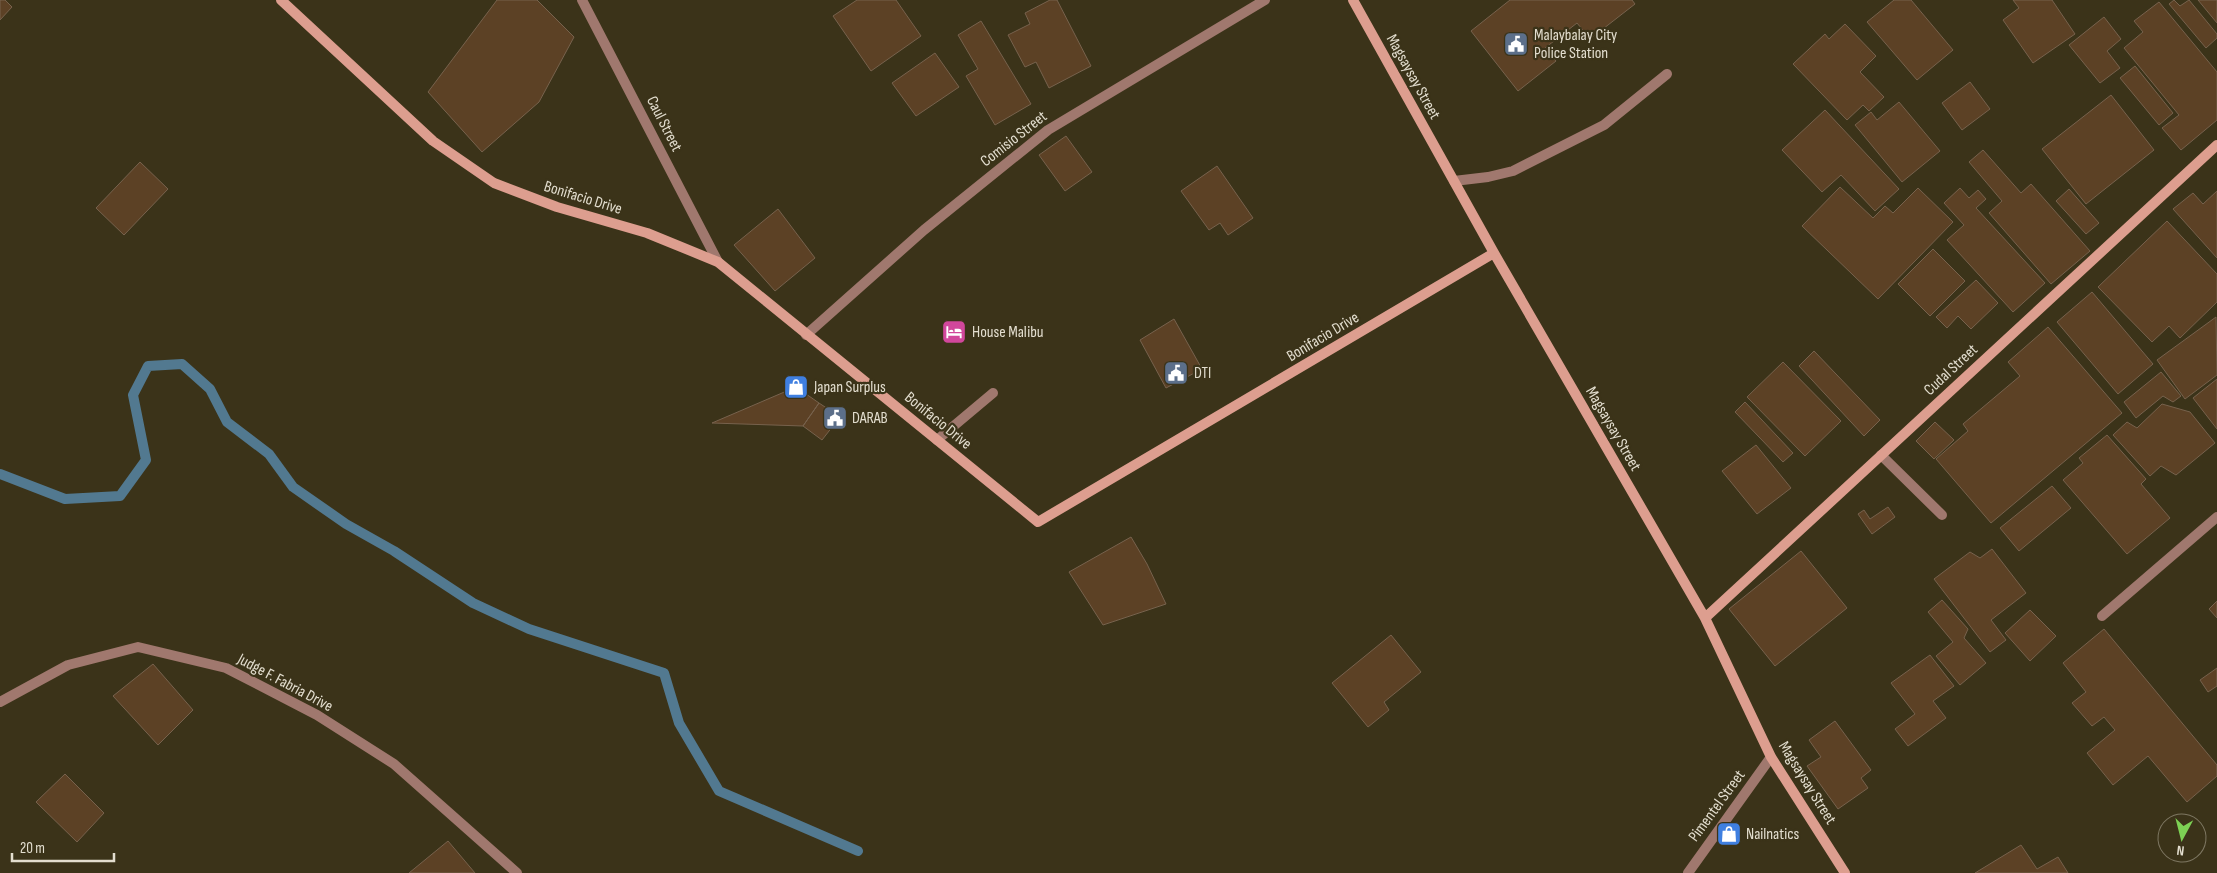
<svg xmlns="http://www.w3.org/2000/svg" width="2217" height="873" viewBox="0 0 2217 873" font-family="'Sofia Sans Condensed',sans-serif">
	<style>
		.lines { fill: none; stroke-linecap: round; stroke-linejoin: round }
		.stream { stroke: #527990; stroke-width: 10 }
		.building { fill: #5c4125; stroke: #77624d }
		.lane { stroke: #a0786e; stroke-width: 10 }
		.street { stroke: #a0786e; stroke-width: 10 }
		.secondary { stroke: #dd9e8f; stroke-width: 10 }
		.labels { text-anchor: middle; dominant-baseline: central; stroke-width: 4.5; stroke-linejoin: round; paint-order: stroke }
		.poi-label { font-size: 16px; fill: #e3decf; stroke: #3b3319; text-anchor: start }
		.street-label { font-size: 16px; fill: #e3decf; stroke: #3b3319 }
	</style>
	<rect width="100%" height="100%" fill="#3b3319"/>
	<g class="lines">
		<path class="stream" d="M0 474 65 499 120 496 146 460 133 395 148 366 182 364 210 389 227 422 269 454 293 487 346 524 394 551 473 603 529 629 664 673 679 723 719 791 858 851"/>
	</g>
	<path class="building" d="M0 0H5L12 7 0 20Z
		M497 0H537L574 37 539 102 482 152 428 92Z
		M857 0H896L921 36 871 71 833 16Z
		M1050 0H1057L1091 66 1049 88 1036 62 1025 67 1008 35 1030 24 1025 13Z
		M1510 0H1632L1635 4 1590 39 1577 23 1545 48 1556 61 1518 91 1471 31Z
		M1894 0H1911L1953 50 1917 80 1867 22Z
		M2013 0H2052L2075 34 2033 63 2003 20 2019 8Z
		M2174 0 2180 6 2189 0 2217 34V38L2206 48 2169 4Z
		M2198 0H2217V23Z
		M2159 2 2217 72V120L2181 150 2162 128 2179 115 2124 48 2143 32 2134 21Z
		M2104 17 2121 39 2107 51 2120 68 2100 83 2069 45Z
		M981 21 1031 104 995 125 966 76 978 69 958 35Z
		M1845 24 1876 56 1860 72 1884 97 1869 111 1863 105 1847 120 1793 64 1825 34 1829 39Z
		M935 53 959 87 916 116 892 83Z
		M2135 66 2173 113 2159 125 2120 78Z
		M1970 82 1990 109 1962 130 1942 103Z
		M2111 95 2154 150 2086 204 2042 149Z
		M1899 102 1940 151 1902 182 1855 125 1871 112 1877 120Z
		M1825 110 1899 189 1875 211 1841 175 1822 192 1782 150Z
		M1066 136 1092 172 1065 191 1039 155Z
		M1983 150 2021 193 2031 184 2090 251 2051 284 1989 213 2002 201 1969 162Z
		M140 162 168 189 124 235 96 208Z
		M1217 166 1253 218 1228 235 1220 223 1209 230 1181 191Z
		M1840 187 1873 218 1885 206 1893 213 1918 188 1953 222 1878 299 1802 226Z
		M1960 188 1969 198 1978 190 1986 199 1976 208 2045 283 2013 312 1947 240 1964 225 1944 203Z
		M2069 189 2099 223 2086 234 2056 201Z
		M2217 191V258L2173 209 2193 193 2203 204Z
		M778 209 815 258 775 291 734 245Z
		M2167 221 2217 274V302L2180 338 2169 326 2152 342 2098 287Z
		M1933 249 1965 281 1930 316 1898 284Z
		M1976 280 1998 303 1971 329 1958 316 1947 328 1936 317Z
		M2092 292 2153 364 2118 394 2057 322Z
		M2216 317 2217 375 2185 399 2157 360Z
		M1174 319 1202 369 1166 388 1140 340Z
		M2048 327 2122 413 1991 523 1936 459 1968 431 1963 424 2020 376 2008 362Z
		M1814 351 1880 420 1864 436 1799 366Z
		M1783 362 1841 421 1805 456 1747 397Z
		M2161 372 2181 396 2173 402 2163 396 2136 418 2124 402Z
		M2217 379V429L2193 398Z
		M796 387 819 403 803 426 712 423Z
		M1745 402 1793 453 1783 462 1735 412Z
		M819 403 840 417 822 440 803 426Z
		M2162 404 2190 412 2215 443 2176 475 2161 466 2150 476 2113 435 2127 422 2137 428Z
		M1935 422 1954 440 1934 459 1916 441Z
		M2107 435 2146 479 2141 484 2170 518 2127 554 2063 480 2083 463 2079 458Z
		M1756 445 1791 488 1757 514 1722 471Z
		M2052 486 2071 508 2019 551 2000 528Z
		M1888 507 1895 517 1872 534 1858 514 1864 510 1870 519Z
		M1131 537 1147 564 1166 604 1103 625 1069 572Z
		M1992 549 2026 593 1991 620 2006 640 1990 652 1934 579 1970 552 1980 558Z
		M1801 551 1847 608 1775 666 1729 609Z
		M1942 600 1968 629 1964 638 1986 663 1960 685 1936 656 1953 642 1928 612Z
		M2217 601V618L2209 609Z
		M2030 610 2056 636 2030 661 2005 633Z
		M2104 629 2217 765V776L2187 802 2148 756 2113 785 2087 753 2115 730 2104 717 2092 726 2072 703 2086 692 2063 663Z
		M1391 635 1421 672 1384 702 1389 710 1368 727 1332 683Z
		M1930 655 1954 686 1933 701 1946 718 1908 746 1895 729 1915 714 1891 683Z
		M153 664 193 710 158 745 113 696Z
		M2217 668V686L2208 692 2200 680Z
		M1835 721 1871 770 1861 778 1868 788 1838 809 1807 766 1821 757 1809 740Z
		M65 774 104 813 77 842 36 802Z
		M448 841 475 873H409Z
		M2021 845 2037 869 2058 857 2068 873H1975Z"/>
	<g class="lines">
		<path class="lane" d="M937 440 993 393
			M2102 616 2217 517"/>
		<path class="street" d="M582 0 718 262
			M1454 181 1488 177 1513 171 1604 125 1667 74
			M806 335 924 230 1048 130 1265 0
			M1881 455 1942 515
			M0 702 68 665 138 647 226 668 317 715 394 764 517 873
			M1688 873 1771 757"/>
		<path class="secondary" d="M281 0 433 141 494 183 557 207 647 233 718 262 1038 522 1494 253
			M1353 0 1494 253 1705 618 1771 757 1845 873
			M1705 618 2217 145"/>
	</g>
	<defs>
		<symbol id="civic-square" viewBox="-11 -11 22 22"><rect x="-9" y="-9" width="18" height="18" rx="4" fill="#5c6f8a" stroke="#3b3319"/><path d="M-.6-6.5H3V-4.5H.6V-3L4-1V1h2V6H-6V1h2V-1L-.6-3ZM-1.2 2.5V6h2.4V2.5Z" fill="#fff"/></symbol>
		<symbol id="hotel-square" viewBox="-11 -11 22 22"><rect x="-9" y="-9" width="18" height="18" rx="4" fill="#d1479c" stroke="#3b3319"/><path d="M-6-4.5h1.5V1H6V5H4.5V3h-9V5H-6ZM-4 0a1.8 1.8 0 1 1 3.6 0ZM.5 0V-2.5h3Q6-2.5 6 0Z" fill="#fff"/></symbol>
		<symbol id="shop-square" viewBox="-11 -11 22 22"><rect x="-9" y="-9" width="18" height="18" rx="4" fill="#3f7fe0" stroke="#3b3319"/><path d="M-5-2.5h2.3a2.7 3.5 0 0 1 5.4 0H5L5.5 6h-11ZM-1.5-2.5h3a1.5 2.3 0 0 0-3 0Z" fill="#fff"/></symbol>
	</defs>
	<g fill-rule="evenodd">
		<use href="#civic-square" x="1502" y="30" width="28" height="28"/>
		<use href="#hotel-square" x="940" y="318" width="28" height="28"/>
		<use href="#civic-square" x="1162" y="359" width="28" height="28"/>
		<use href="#shop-square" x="782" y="373" width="28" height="28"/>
		<use href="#civic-square" x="821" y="404" width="28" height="28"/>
		<use href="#shop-square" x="1715" y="820" width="28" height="28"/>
	</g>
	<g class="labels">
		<g class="poi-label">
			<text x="1534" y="35">Malaybalay City<tspan x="1534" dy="18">Police Station</tspan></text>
			<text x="972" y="332">House Malibu</text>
			<text x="1194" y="373">DTI</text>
			<text x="814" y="387">Japan Surplus</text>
			<text x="852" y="418">DARAB</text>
			<text x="1746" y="834">Nailnatics</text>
		</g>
		<g class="street-label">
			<text transform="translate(1413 77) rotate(61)">Magsaysay Street</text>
			<text transform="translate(664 124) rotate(63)">Caul Street</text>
			<text transform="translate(1014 139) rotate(-38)">Comisio Street</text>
			<text transform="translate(583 198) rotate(17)">Bonifacio Drive</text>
			<text transform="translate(1323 337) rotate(-31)">Bonifacio Drive</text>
			<text transform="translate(1951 370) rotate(-43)">Cudal Street</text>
			<text transform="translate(938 421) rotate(39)">Bonifacio Drive</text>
			<text transform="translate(1613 429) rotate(60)">Magsaysay Street</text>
			<text transform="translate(285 683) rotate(28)">Judge F. Fabria Drive</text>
			<text transform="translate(1807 783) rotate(58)">Magsaysay Street</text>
			<text transform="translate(1717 806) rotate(-54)">Pimentel Street</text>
		</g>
	</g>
	<g transform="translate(2182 838) rotate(187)"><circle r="24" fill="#3b3319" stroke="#7e7762"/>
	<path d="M0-4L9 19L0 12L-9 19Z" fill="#7dd154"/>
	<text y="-8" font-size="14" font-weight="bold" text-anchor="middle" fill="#e3decf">N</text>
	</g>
	<path d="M12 853v8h102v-8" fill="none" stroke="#e3decf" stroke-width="2.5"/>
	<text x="20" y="853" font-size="15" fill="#e3decf" stroke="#3b3319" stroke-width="4" paint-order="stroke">20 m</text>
</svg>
